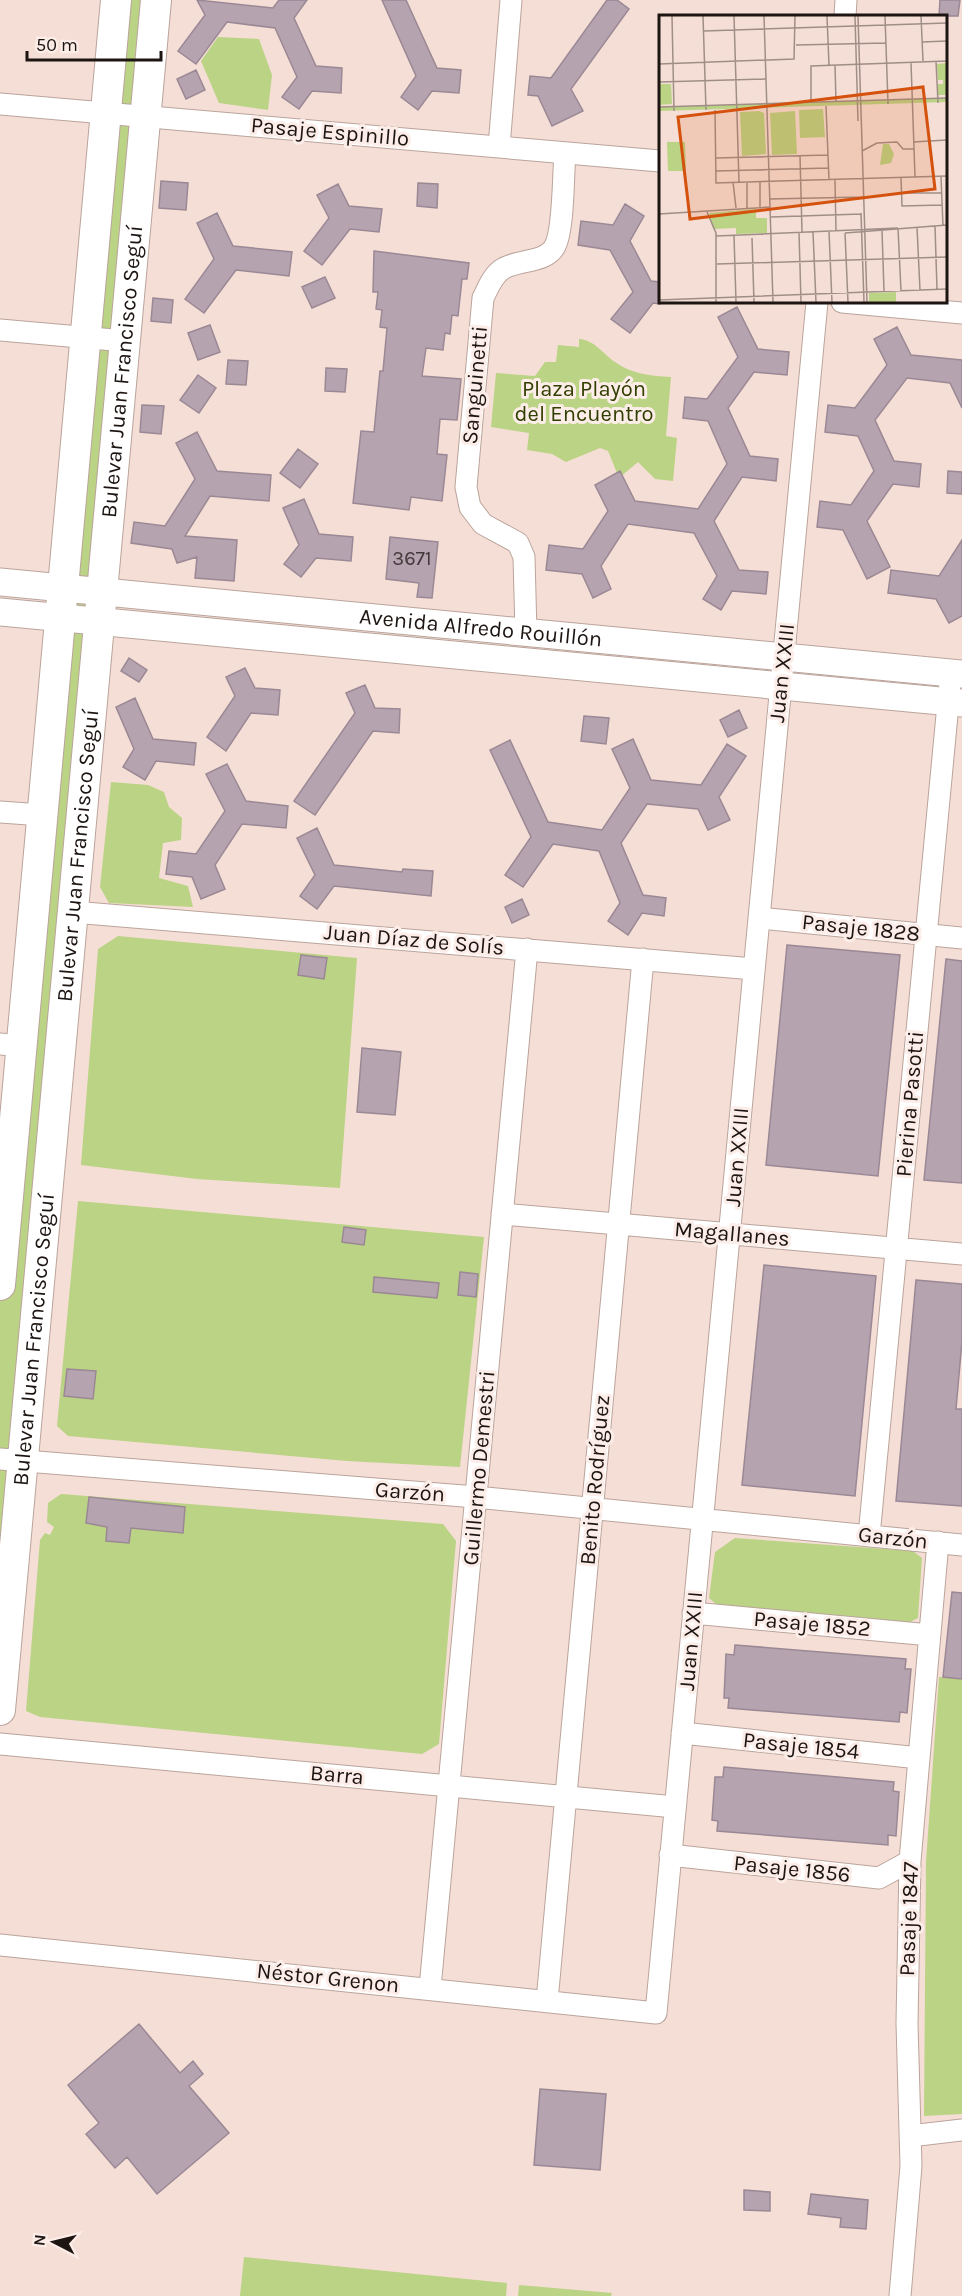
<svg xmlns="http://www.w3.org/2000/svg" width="962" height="2296" viewBox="0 0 962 2296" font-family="Karla,sans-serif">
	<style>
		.green { fill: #bbd384 }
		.building { fill: #b6a3b0; stroke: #9b8895; stroke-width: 1.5 }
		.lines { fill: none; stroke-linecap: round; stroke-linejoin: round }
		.minor-casing { stroke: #baa49b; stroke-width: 23 }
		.tertiary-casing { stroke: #baa49b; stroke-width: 29 }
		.secondary-casing { stroke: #baa49b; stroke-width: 32 }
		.minor { stroke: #fff; stroke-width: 21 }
		.tertiary { stroke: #fff; stroke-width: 27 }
		.secondary { stroke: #fff; stroke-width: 30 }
		.labels { text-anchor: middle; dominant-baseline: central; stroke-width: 6; stroke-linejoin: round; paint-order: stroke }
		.number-label { font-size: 20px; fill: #43383a }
		.street-label { font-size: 22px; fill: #1d1512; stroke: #fcede8 }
		.park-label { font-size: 22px; fill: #313e01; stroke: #fcede8 }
		.inset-road { fill: none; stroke: #9f8e87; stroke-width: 1.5 }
		.view { fill: #d4520d; fill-opacity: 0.15; stroke: #d4520d; stroke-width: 3 }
		.inset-edge { fill: none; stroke: #1d1512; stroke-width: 3 }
	</style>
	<rect width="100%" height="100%" fill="#f5ded5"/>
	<path class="green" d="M116 0H156L0 1710V1285Z
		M218 37 259 39 272 75 268 110 219 103 201 61Z
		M579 339C595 340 603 354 615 362 631 374 652 376 671 377L666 436 677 438 673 481 655 479 638 462 619 478 608 451 600 448 566 462 552 454 527 450 529 433 491 427 496 373 535 376 545 362H556L558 345 579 347Z
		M111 782 148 785 164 792 169 807 182 818 181 840 163 843 159 878 188 886 193 907 109 903 100 887Z
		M118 936 357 958 340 1188 197 1179 81 1165 98 949Z
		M78 1201 484 1237 460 1467 347 1461 68 1436 57 1426Z
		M61 1494 443 1524 456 1541 439 1744 422 1754 40 1717 26 1711 40 1540 45 1533 50 1535 54 1527 47 1522 48 1503Z
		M735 1538 913 1551 922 1558 918 1618 908 1623 717 1605 709 1598 715 1552Z
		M939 1677 962 1679V2114L924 2116 926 1862Z
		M244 2257 507 2283 506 2296H240Z
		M519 2285 612 2293 611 2296H518Z"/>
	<path class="building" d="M197 0 273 8 279 0H307L294 18 316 66 342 68 341 93 312 91 299 109 282 97 297 77 275 28 227 22 196 64 178 51 205 15Z
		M382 0H406L437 68 461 70 459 93 432 91 418 110 401 97 416 76Z
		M607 0H617L629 9 571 89 583 111 552 126 538 96 528 95 530 76 551 78Z
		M940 0H960L958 16H939Z
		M196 70 205 90 186 99 177 79Z
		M161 181 188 183 186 210 159 208Z
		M418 183 438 184 437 208 417 206Z
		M338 184 349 206 382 209 379 232 350 229 322 265 304 251 329 218 317 195Z
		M625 204 644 216 630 241 651 281 660 282V304L653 303 630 333 611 319 633 292 610 250 578 245 581 221 613 225Z
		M217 213 233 246 292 252 289 276 236 270 204 313 185 299 214 259 197 223Z
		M374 251 469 263 467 279H462L458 316 452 315 450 334 445 333 443 350 426 348 422 376 461 379 457 420 440 419 437 454 447 455 442 501 411 497 409 510 353 503 361 431 374 432 380 371H383L387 328 380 327 382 310 376 309 378 292H373Z
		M325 277 335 298 312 308 302 287Z
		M153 298 173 300 171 323 151 321Z
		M737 307 758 349 789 352 787 375 754 372 728 408 750 456 778 459 776 481 742 477 714 521 739 570 768 572 766 594 732 591 721 610 703 599 717 576 694 533 628 524 601 566 611 589 593 598 582 574 546 570 549 545 583 549 608 511 595 485 620 471 635 501 698 509 727 464 708 421 683 418 685 397 707 399 738 357 718 317Z
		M210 325 220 352 198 360 188 333Z
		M897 327 911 355 962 360V408L950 383 907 378 875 420 894 461 921 464 919 487 893 484 867 521 890 567 867 579 843 530 817 527 820 501 851 505 874 471 858 436 825 432 828 405 855 408 887 365 874 339Z
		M228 360 248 361 246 385 226 384Z
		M326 368 347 369 345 392 325 391Z
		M198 375 216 388 199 413 180 400Z
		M142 405 164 406 161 434 140 432Z
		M197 432 217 471 271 475 269 501 210 496 185 536 237 540 234 581 195 578 197 557 177 563 172 549 131 543 134 522 165 526 195 479 176 443Z
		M298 449 318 464 300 488 280 473Z
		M948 471 962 472V494L947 493Z
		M304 499 319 534 353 537 351 561 316 558 301 577 284 564 299 545 283 508Z
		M390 537 438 542 432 598 417 597 419 583 386 579Z
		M962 540V616L949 623 936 599 888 593 891 570 939 576Z
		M129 658 147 670 139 682 121 671Z
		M245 668 255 688 280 690 278 715 251 713 226 751 207 737 235 696 226 677Z
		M365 685 375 708 400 709 399 733 373 731 315 815 294 801 355 713 346 693Z
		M135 698 153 739 196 743 194 765 156 761 145 780 123 767 134 749 116 707Z
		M739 710 747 728 728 737 720 720Z
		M584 716 609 718 606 744 581 741Z
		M633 739 651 780 701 785 727 744 746 756 719 797 730 820 708 830 698 809 647 804 621 843 643 895 666 898 664 916 642 913 628 935 608 921 620 903 599 851 553 844 523 887 505 875 531 837 490 750 510 740 548 822 602 830 630 788 612 749Z
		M227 764 246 801 288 806 286 828 242 824 215 865 225 889 201 899 192 877 166 874 169 851 196 854 225 811 206 774Z
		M317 828 334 865 402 872 403 869 433 871 431 896 334 886 317 909 300 896 315 875 297 838Z
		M522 899 529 915 512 923 505 907Z
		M787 945 900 955 878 1176 766 1165Z
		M301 955 327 958 324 979 298 975Z
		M946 959 962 961V1183L924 1180Z
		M362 1048 401 1052 395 1115 357 1112Z
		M344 1227 366 1230 364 1245 342 1242Z
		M764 1265 876 1276 855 1496 742 1485Z
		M460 1272 478 1274 476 1297 458 1295Z
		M374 1277 439 1283 437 1298 373 1292Z
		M916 1280 962 1284V1341L956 1409H962V1506L896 1501Z
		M67 1369 96 1371 93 1399 64 1396Z
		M89 1497 185 1507 183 1533 131 1528 129 1543 106 1541 107 1527 86 1523Z
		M952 1592 962 1593V1679L943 1677Z
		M735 1645 906 1659 905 1669H911L907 1713 900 1712 899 1722 728 1708 729 1698H724L726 1654 734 1655Z
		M724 1767 894 1782 893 1791 899 1792 896 1836 888 1835V1845L717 1831 718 1821 712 1820 715 1777H723Z
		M139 2024 180 2073 193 2061 203 2074 189 2086 229 2133 157 2194 127 2157 115 2168 86 2134 99 2123 68 2085Z
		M540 2089 606 2094 600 2170 534 2165Z
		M744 2190 770 2192V2211L744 2210Z
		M811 2194 868 2200 866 2229 840 2227 841 2218 808 2214Z"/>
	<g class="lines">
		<defs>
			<path id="minor" d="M845 16 846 0
				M0 104 660 161
				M499 147 511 0
				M842 302 962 313
				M0 330 125 341
				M526 633 524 557 518 543 483 524 470 507 466 487 483 298C488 288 492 277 501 270 516 259 546 264 555 246 564 229 563 174 565 153
				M0 812 42 815
				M73 912 754 969
				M759 918 962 938
				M0 1044 22 1046
				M502 1214 962 1254
				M0 1459 476 1497 962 1545
				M869 1536 951 673
				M693 1613 930 1635
				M682 1733 919 1758
				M0 1744 675 1807
				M670 1855 879 1878 910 1861
				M0 1945 656 2013 817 302
				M430 1988 527 949
				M547 2001 643 959
				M910 2136 962 2130
				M900 2296 911 2166 907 2023 910 1861 938 1542"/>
			<g id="tertiary">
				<path id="s1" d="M0 582 962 674"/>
				<path d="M0 612 962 703"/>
			</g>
			<g id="secondary">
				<path d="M0 1285 116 0"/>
				<path id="s2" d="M0 1710 156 0"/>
			</g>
		</defs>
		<use href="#minor" class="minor-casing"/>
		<use href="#tertiary" class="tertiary-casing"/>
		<use href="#secondary" class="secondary-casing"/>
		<use href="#minor" class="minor"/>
		<use href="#tertiary" class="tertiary"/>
		<use href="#secondary" class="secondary"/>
	</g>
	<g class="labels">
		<g class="number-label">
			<text x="412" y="558">3671</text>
		</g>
		<g class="street-label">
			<text transform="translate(330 132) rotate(5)">Pasaje Espinillo</text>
			<text stroke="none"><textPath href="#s2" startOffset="1344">Bulevar Juan Francisco Seguí</textPath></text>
			<text transform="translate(475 385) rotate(-85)">Sanguinetti</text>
			<text stroke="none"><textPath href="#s1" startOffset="483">Avenida Alfredo Rouillón</textPath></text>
			<text transform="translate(782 673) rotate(-84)">Juan XXIII</text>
			<text stroke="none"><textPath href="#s2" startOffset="858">Bulevar Juan Francisco Seguí</textPath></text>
			<text transform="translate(861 928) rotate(6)">Pasaje 1828</text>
			<text transform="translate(414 940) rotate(5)">Juan Díaz de Solís</text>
			<text transform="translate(910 1104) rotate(-85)">Pierina Pasotti</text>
			<text transform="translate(737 1157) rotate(-85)">Juan XXIII</text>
			<text transform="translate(732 1234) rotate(5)">Magallanes</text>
			<text stroke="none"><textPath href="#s2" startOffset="372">Bulevar Juan Francisco Seguí</textPath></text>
			<text transform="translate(479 1468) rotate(-85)">Guillermo Demestri</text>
			<text transform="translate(595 1480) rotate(-85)">Benito Rodríguez</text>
			<text transform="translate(410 1492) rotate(4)">Garzón</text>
			<text transform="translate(893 1538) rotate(6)">Garzón</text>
			<text transform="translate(812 1624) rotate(5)">Pasaje 1852</text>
			<text transform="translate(691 1641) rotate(-85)">Juan XXIII</text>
			<text transform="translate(801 1746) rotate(6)">Pasaje 1854</text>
			<text transform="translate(337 1775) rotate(5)">Barra</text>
			<text transform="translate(792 1869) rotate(6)">Pasaje 1856</text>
			<text transform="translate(909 1919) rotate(-88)">Pasaje 1847</text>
			<text transform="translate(328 1978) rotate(6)">Néstor Grenon</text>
		</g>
		<g class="park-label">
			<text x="584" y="389">Plaza Playón<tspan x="584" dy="25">del Encuentro</tspan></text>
		</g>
	</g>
	<g transform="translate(659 15)">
		<rect width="288" height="288" fill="#f5ded5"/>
		<path d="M288 48V80H279V69H284V65H279L278 49ZM0 69H12L13 89 0 90ZM288 83V87L0 96V92ZM164 94 166 122 141 123 140 95ZM100 96 105 98 107 139 83 141 81 97ZM136 96 138 139 113 140 111 98ZM26 127 27 156H9L8 127ZM224 129H230L235 139 232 148 221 150ZM97 194V203H108V218L77 219V213L54 214 50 198ZM237 277V287H210V278Z" fill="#bbd384"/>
		<path class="inset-road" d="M13 1 15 96M44 1 47 95M75 1 80 167M105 1 114 287M168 1 170 50M196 1 199 106M199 1 208 287M226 1 229 89M262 1 264 46M45 16 288 8M263 27 288 26M137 30 227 28M277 46 279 88M252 47 256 162M0 49 135 44 136 1M176 50 177 87M0 67 107 64M152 88V51L288 46M167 91 170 165M0 92 288 83M56 95 57 168 288 161M254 127 288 125M203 136 218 128 238 127 244 134H255M141 141 143 217M57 143 169 140M57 156 170 153M282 162 284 211M242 163 243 191 283 190M176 165 177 216M74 167 77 193M88 167V193M101 167V192M243 178H283M111 184 204 182M48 197 57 218V287M202 198 205 287M0 199 111 192M112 202 202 199M276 211 278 274M258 212 261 275M239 213 242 276M223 215 225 276M170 216 173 287M140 217 142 287M154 217 157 287M186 218 288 210M186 218 189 287M75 220 77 287M57 221 239 213M93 223 95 287M58 249 288 242M0 285 288 274"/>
		<path class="view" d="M264 72 276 174 31 204 19 102Z"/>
		<rect width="288" height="288" class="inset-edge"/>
	</g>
	<g transform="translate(54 2242) rotate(277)" stroke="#fcede8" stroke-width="4.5" paint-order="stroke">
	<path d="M0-4.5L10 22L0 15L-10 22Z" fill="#1d1512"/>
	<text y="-9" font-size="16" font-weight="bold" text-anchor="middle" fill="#1d1512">N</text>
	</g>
	<path d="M27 51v9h134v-9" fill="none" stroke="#1d1512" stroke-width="3"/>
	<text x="36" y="51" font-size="18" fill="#1d1512" stroke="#fcede8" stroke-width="4.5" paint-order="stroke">50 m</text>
</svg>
